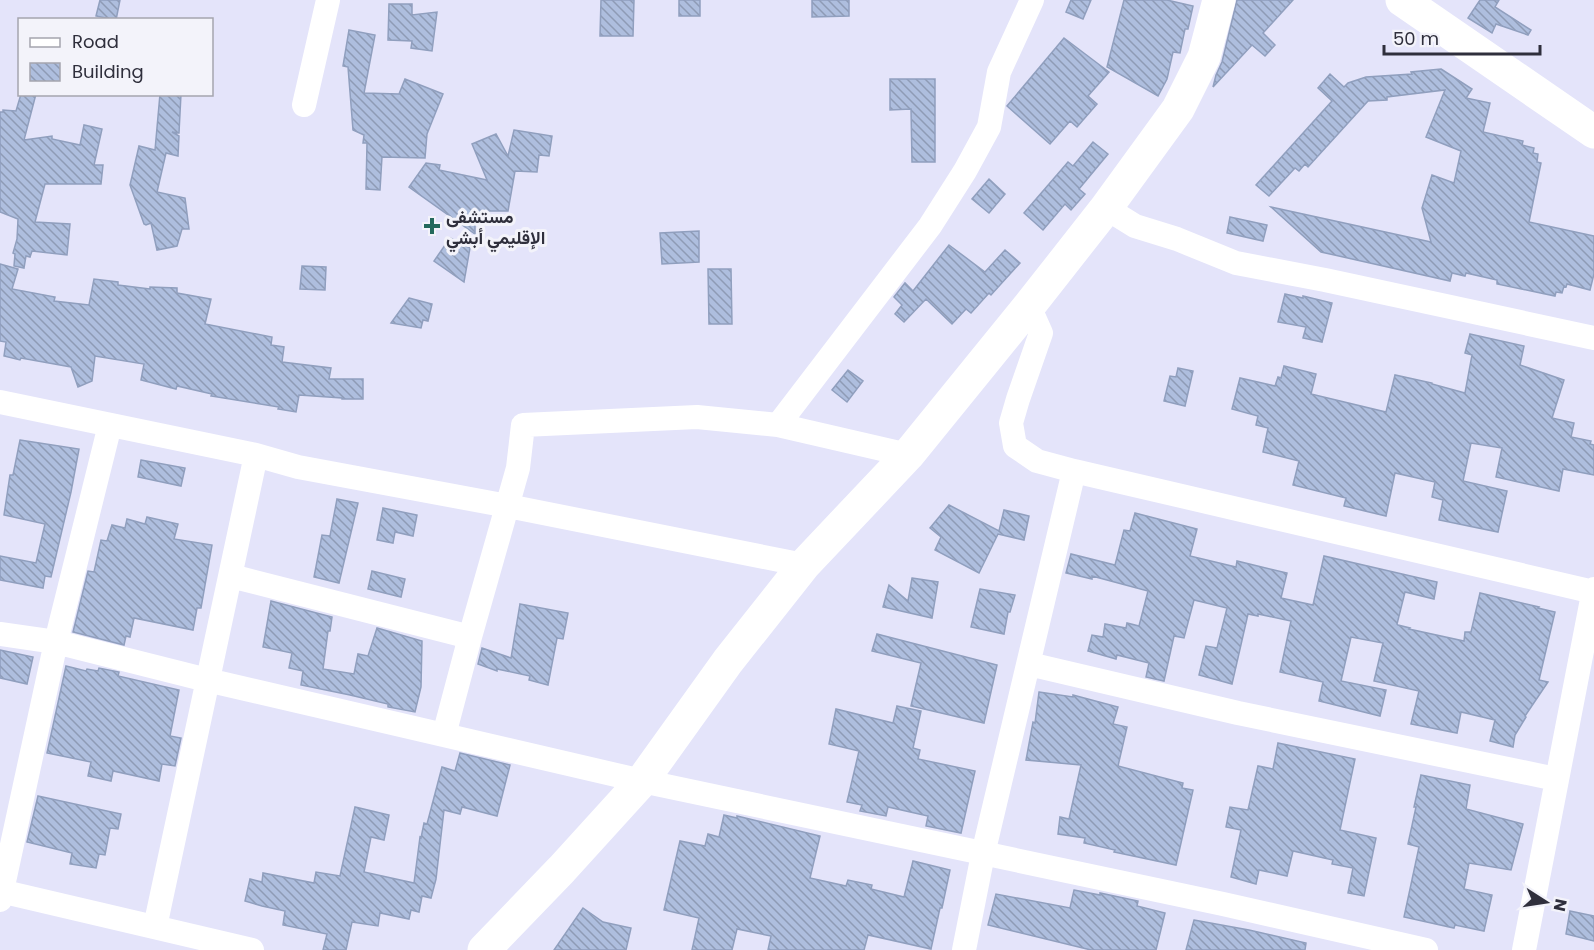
<svg xmlns="http://www.w3.org/2000/svg" width="1594" height="950" viewBox="0 0 1594 950" font-family="Poppins,Vazirmatn,sans-serif">
	<style>
		.building { fill: url(#building-back-hatch); stroke: #909fbe; stroke-width: 1.5 }
		.lines { fill: none; stroke-linecap: round; stroke-linejoin: round }
		.street { stroke: #fff; stroke-width: 24 }
		.secondary { stroke: #fff; stroke-width: 33 }
		.poi-dot { fill: #24695c; stroke: #f3f3fa; stroke-width: 2 }
		.labels { text-anchor: middle; dominant-baseline: central; stroke-width: 6; stroke-linejoin: round; paint-order: stroke }
		.poi-label { font-size: 18px; font-weight: bold; fill: #2f2f3c; stroke: #f3f3fa; text-anchor: start }
	</style>
	<defs>
		<pattern id="building-back-hatch" width="6" height="6" patternUnits="userSpaceOnUse" patternTransform="scale(1.5)"><rect width="6" height="6" fill="#aebede"/><path d="M-1 5l2 2M0 0l6 6M5-1l2 2" fill="none" stroke="#8e9bb5"/></pattern>
	</defs>
	<rect width="100%" height="100%" fill="#e4e4fa"/>
	<path class="building" d="M100 0H120L116 20 96 16Z
		M601 0H634L633 36H600Z
		M679 0H700V16H679Z
		M812 0H849V16L812 17Z
		M1071 0H1091L1083 19 1066 12Z
		M1124 0H1167L1193 6 1188 29H1185L1180 53 1173 52 1167 79 1158 96 1107 67Z
		M1237 0H1293L1263 33 1275 45 1265 56 1252 45 1213 87 1216 75 1222 62Z
		M1480 0H1499L1495 7 1531 30 1528 35 1496 24 1492 33 1468 18Z
		M389 4H412V15L437 12 432 51 411 48 412 41 388 40Z
		M349 30 375 35 364 93 399 94 405 79 443 94 427 134 425 158 382 157 380 190 366 189 367 143H363L364 135 353 130 348 67 343 66Z
		M1064 38 1109 72 1088 96 1097 104 1077 127 1070 121 1050 144 1007 106Z
		M1441 69 1472 89 1466 98 1490 103 1483 132 1523 141 1522 145 1534 148 1533 153 1538 154 1537 162 1541 163 1529 222 1594 236V274L1590 290 1567 284 1566 287 1564 286 1562 293 1556 292 1555 296 1497 284V280L1466 273 1465 276 1452 273 1450 281 1321 252 1271 207 1431 242 1422 208 1432 175 1454 183 1461 151 1426 137 1445 90 1387 97V100L1368 101 1308 167 1305 164 1299 171 1295 168 1269 196 1256 185 1332 101 1318 88 1330 74 1344 87 1348 83 1366 77 1412 74 1411 72Z
		M890 79H935V162H912L911 109 890 110Z
		M21 94H36L24 140 52 136V139L80 145 84 125 102 129 94 165H103L101 184H45L35 222 70 224 67 255 32 251 30 257 26 256 24 268 14 266 15 254 13 253 17 239 18 219 0 212V112H3V110L16 111Z
		M160 94H181L179 133 172 132 179 136 178 156 166 153 157 192 185 198 189 229H182L177 246 157 250 151 223 146 225 144 224 130 185 139 146 155 150Z
		M514 130 552 136 549 156 539 155 537 172 515 171 508 211H475V234L409 187 426 163 440 165 439 170 487 180 472 144 496 134 508 156Z
		M1093 142 1108 154 1079 189 1085 194 1071 210 1065 204 1043 230 1024 213 1068 162 1073 166Z
		M989 179 1005 194 989 213 972 199Z
		M1230 217 1267 225 1263 241 1227 233Z
		M699 231V262L662 264 660 233Z
		M450 238 470 248 464 282 434 261Z
		M949 245 985 272 1005 250 1020 263 991 295 989 293 971 313 966 309 952 324 926 299 904 322 895 314 902 305 894 297 905 283 913 291Z
		M0 264 18 269 12 289 55 297 54 301 89 305 94 279 118 282V285L150 289V287L177 288V293L211 299 205 324 272 337 271 345 284 347 282 362 331 368 329 379H363V399H342V398L299 395 296 412 278 409 279 407 211 396 212 394 177 386 176 389 141 380 144 364 95 356 92 381 78 387 71 367 21 358 20 360 4 356 6 342 0 341Z
		M302 266 326 267 325 290 300 289Z
		M708 269H731L732 324H709Z
		M1285 294 1303 298V296L1332 303 1322 342 1303 338 1306 327 1278 322Z
		M409 298 432 304 428 321 423 320 421 328 391 323Z
		M1470 334 1524 346 1520 365 1564 380 1552 418 1574 423 1571 437 1591 441 1590 444 1594 445V475L1563 469 1559 491 1496 477 1502 448 1471 443 1463 481 1507 491 1498 532 1439 520 1443 500 1432 497 1435 482 1395 473 1386 516 1344 506 1346 498 1293 485 1299 461 1263 452 1268 428 1256 425 1258 416 1232 409 1240 378 1275 386 1278 377 1281 378 1284 366 1316 374 1311 394 1386 412 1395 375 1432 383V384L1465 393 1472 355 1465 353Z
		M1178 368 1193 371 1185 406 1164 401 1170 376 1176 377Z
		M848 370 863 381 847 402 832 390Z
		M20 440 79 449 71 492 51 577 45 576 43 588 0 580V556L36 563 45 524 4 515 10 475H13Z
		M141 460 185 468 181 486 138 477Z
		M337 499 358 503 339 583 314 577 322 535 330 536Z
		M949 505 999 531 1004 510 1029 516 1024 540 998 534 979 573 935 550 941 537 930 528Z
		M383 508 417 515 413 536 395 532 393 543 377 540Z
		M1135 513 1197 529 1190 556 1236 567 1237 561 1287 573 1281 598 1313 605 1324 556 1437 582 1434 599 1405 592 1397 624 1398 625 1410 628 1409 629 1464 641 1465 632H1471L1480 593 1539 607 1538 608 1555 612 1539 680 1548 682 1525 716 1526 717 1515 735 1513 747 1490 741 1495 720 1461 712 1457 733 1411 724 1419 691 1374 681 1383 643 1351 637 1341 681 1386 690 1380 716 1319 701 1323 682 1280 672 1291 621 1258 614V616L1248 614 1232 684 1199 675 1206 646 1217 648 1227 608 1194 600 1184 638 1174 636 1164 681 1146 677 1149 663 1117 655 1116 659 1088 651 1092 635 1103 637 1105 624 1126 628 1127 623 1139 626 1148 591 1092 576V579L1066 573 1071 554 1115 565 1124 530 1130 531Z
		M147 517 178 524 174 539 212 545 201 608H197L193 630 134 618 130 637 126 636 124 645 73 632 88 571 94 572 101 540 107 541 112 525 125 528 127 519 145 524Z
		M372 571 405 579 401 597 368 589Z
		M912 578 938 582 932 618 883 607 889 585 908 601Z
		M980 589 1015 595 1010 612H1008L1004 634 971 627Z
		M271 601 332 617 330 631H328L323 669 354 674 358 654 368 656 377 628 422 641 421 687 415 712 388 707V704L350 695 301 685 303 671 289 668 292 653 263 647Z
		M520 604 568 613 563 639 557 638 548 685 529 680 530 676 497 669V671L478 664 482 648 511 658Z
		M877 634 997 665 984 723 911 706 921 663 872 651Z
		M0 650 33 657 27 684 0 678Z
		M66 666 86 671 87 669 98 671 99 668 119 672 118 676 179 690 170 736 181 738 175 766 162 764 159 781 113 771 111 781 88 776 91 762 47 753Z
		M1039 692 1073 697V695L1118 707 1113 724 1127 727 1118 766 1183 783 1182 788 1193 790 1176 865 1114 852 1115 850 1084 843 1085 838 1058 834 1060 817 1069 819 1081 765 1026 760 1033 722 1035 723Z
		M897 706 921 711 913 748 920 750 918 759 975 771 961 833 926 826 928 816 888 807 886 816 860 811 862 805 847 802 859 751 829 744 836 709 893 723Z
		M1278 743 1355 759 1340 830 1376 838 1364 896 1348 893 1353 868 1332 864 1333 860 1293 851 1287 876 1259 870 1256 884 1231 877 1241 830 1226 827 1230 807 1248 810 1258 766 1273 769Z
		M460 753 510 765 497 816 462 807 460 814 444 810 436 879 431 898 422 896 419 912 411 910 409 919 380 913 378 926 352 922 346 950H323L327 934 283 925 285 911 262 906 245 901 250 879 262 882 263 873 314 883 316 872 340 876 355 807 389 815 384 840 371 837 364 872 414 883 420 837 421 838 424 823 427 824 442 767 455 771Z
		M1421 775 1470 785 1466 809 1523 824 1511 870 1469 863 1464 889 1492 895 1484 931 1455 925 1454 928 1404 917 1419 847 1408 844 1416 807H1414Z
		M38 796 121 814 118 829 110 828 105 855 99 854 96 868 70 864 72 853 27 842Z
		M724 815 737 818V816L820 836 810 878 846 886 848 880 872 885 871 889 904 897 913 861 950 870 942 908H940L931 949 868 935 864 950H768L771 936 737 929 732 950H692L699 918 664 910 680 841 705 846 708 834 719 837Z
		M1074 890 1100 895V893L1138 901 1137 906 1165 913 1156 950H1091L988 925 996 894 1070 908Z
		M583 908 603 922 631 928 626 950H554Z
		M1570 911 1594 916V941L1566 934Z
		M1194 920 1249 930 1306 943 1305 950H1186Z"/>
	<g class="lines">
		<path class="street" d="M304 105 328 0
			M1106 208 1135 226 1177 239 1236 263 1325 280 1594 338
			M1029 306 1041 333 1018 399 1011 423 1015 446 1037 461 1074 471 1594 592
			M0 402 256 455 298 467 508 506 804 565
			M778 425 930 226 965 171 989 127 999 72 1032 0
			M231 576 470 637 518 468 523 425 697 417 778 425 908 455
			M0 634 56 642 207 680 642 781 1223 904 1426 950
			M1029 664 1238 713 1556 779
			M444 735 470 637
			M0 891 252 950
			M0 900 56 642 110 425
			M155 927 256 455
			M964 950 983 854 1074 471
			M1524 950 1594 589"/>
		<path class="secondary" d="M1402 0 1594 132
			M484 950 562 869 642 781 728 661 804 565 908 455 1029 306 1106 208 1178 109 1204 57 1219 0"/>
	</g>
	<path class="poi-dot" d="M429 217h6v6h6v6h-6v6h-6v-6h-6v-6h6z"/>
	<g class="labels">
		<g class="poi-label">
			<text x="446" y="216">مستشفى<tspan x="446" dy="21">الإقليمي أبشي</tspan></text>
		</g>
	</g>
	<rect x="18" y="18" width="195" height="78" fill="#f3f3fa" stroke="#a5a5ae" stroke-width="1.5"/>
	<rect x="30" y="38" width="30" height="9" fill="#ffffff" stroke="#a5a5ae" stroke-width="1.5"/>
	<text x="72" y="48" font-size="18" fill="#2f2f3c">Road</text>
	<rect x="30" y="63" width="30" height="18" fill="url(#building-back-hatch)" stroke="#a5a5ae" stroke-width="1.5"/>
	<text x="72" y="78" font-size="18" fill="#2f2f3c">Building</text>
	<g transform="translate(1546 902) rotate(102)" stroke="#f3f3fa" stroke-width="4.5" paint-order="stroke">
	<path d="M0-4.5L10 22L0 15L-10 22Z" fill="#2f2f3c"/>
	<text y="-9" font-size="16" font-weight="bold" text-anchor="middle" fill="#2f2f3c">N</text>
	</g>
	<path d="M1384 45v9h156v-9" fill="none" stroke="#2f2f3c" stroke-width="3"/>
	<text x="1393" y="45" font-size="18" fill="#2f2f3c" stroke="#f3f3fa" stroke-width="4.5" paint-order="stroke">50 m</text>
</svg>
